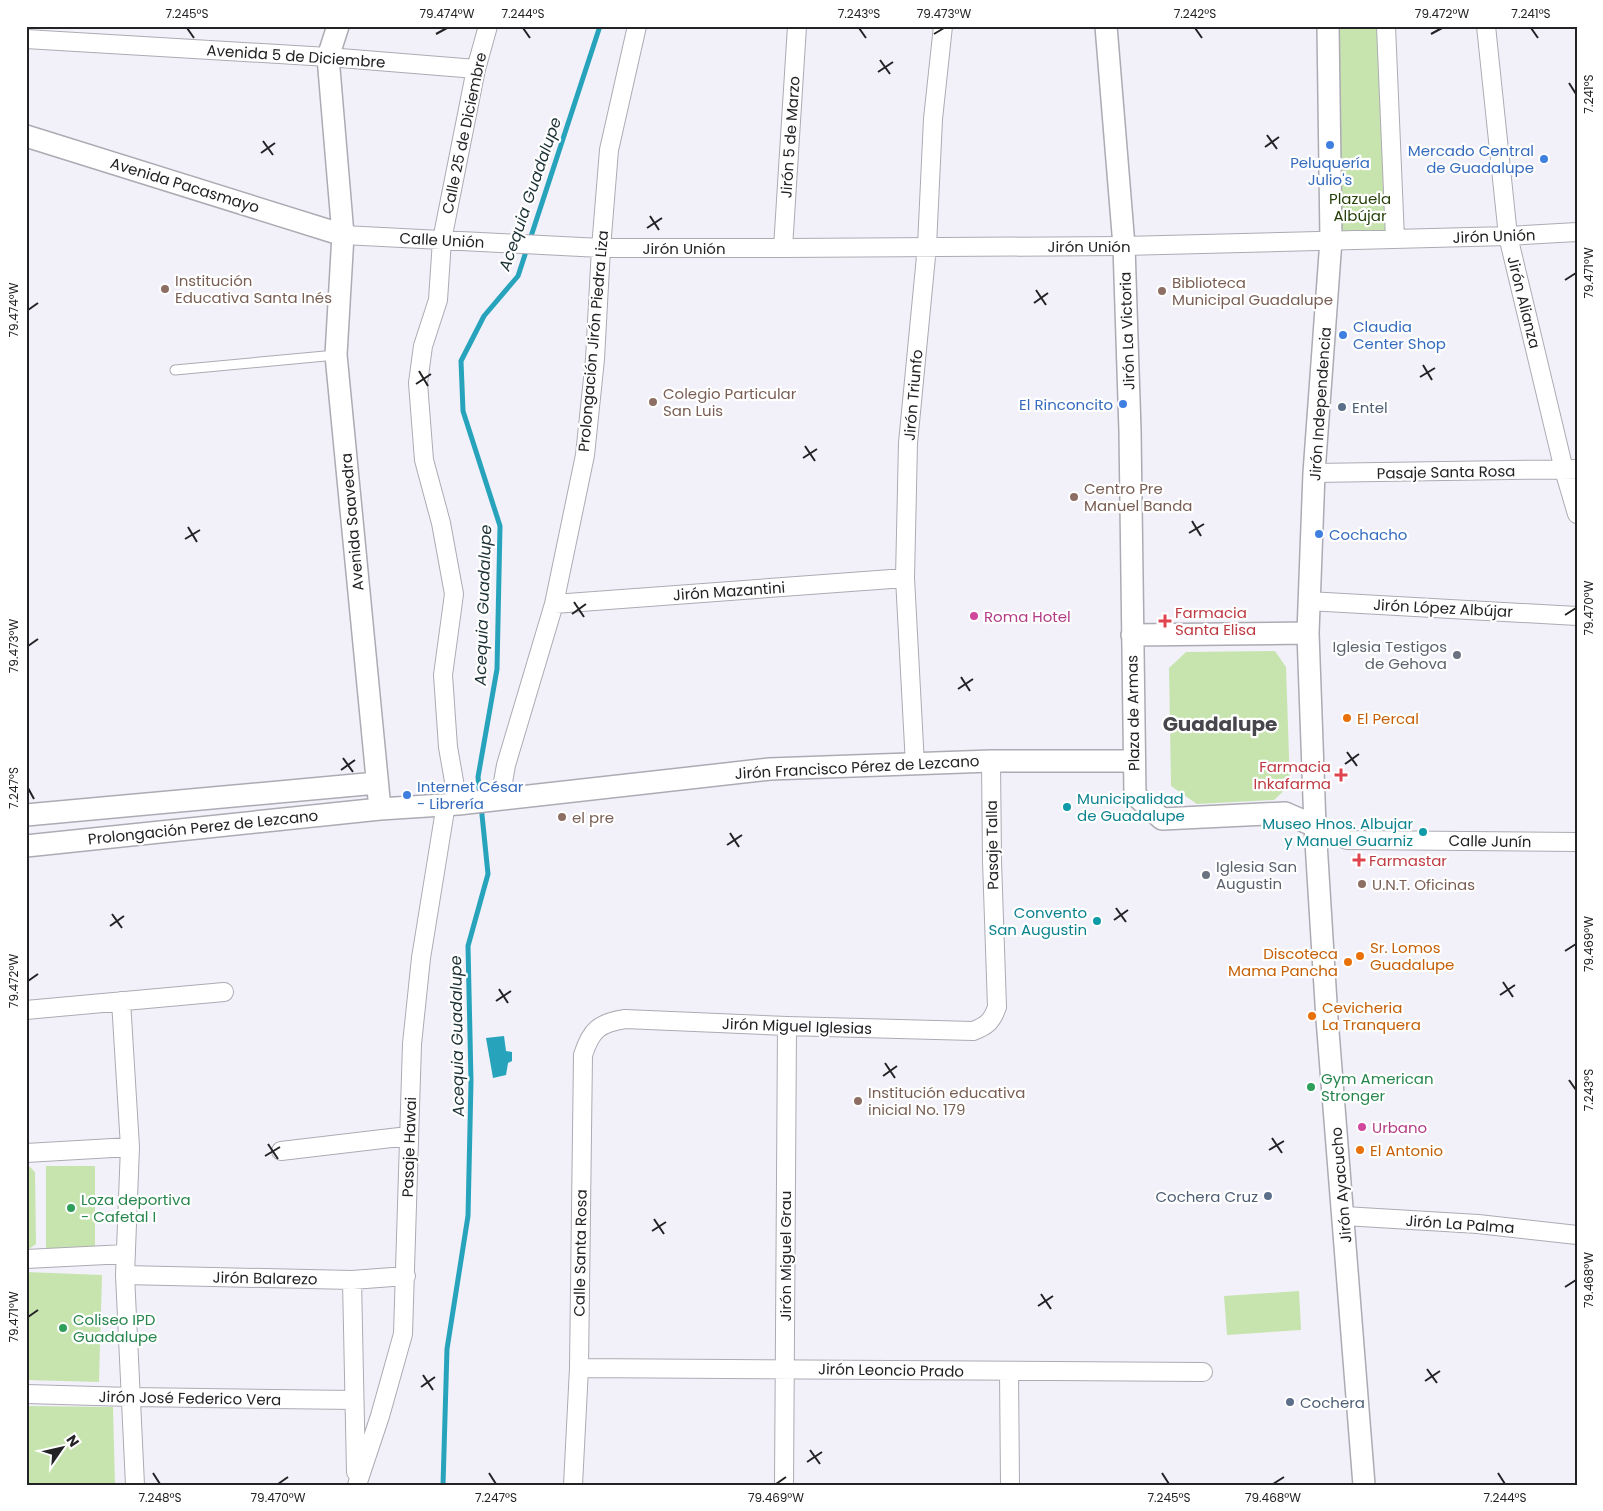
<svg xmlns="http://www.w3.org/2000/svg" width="1603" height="1511" viewBox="0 0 1603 1511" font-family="Poppins,sans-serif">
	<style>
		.green { fill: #c7e4af }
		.water { fill: #27a4bc }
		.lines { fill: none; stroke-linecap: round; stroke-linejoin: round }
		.stream { stroke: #27a4bc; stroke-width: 5 }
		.service-casing { stroke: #acabb3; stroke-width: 11 }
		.minor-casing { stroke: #acabb3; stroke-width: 20 }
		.tertiary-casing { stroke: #acabb3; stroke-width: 24 }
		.service { stroke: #fff; stroke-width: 9 }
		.minor { stroke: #fff; stroke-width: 18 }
		.tertiary { stroke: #fff; stroke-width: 21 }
		.ticks { fill: none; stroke: #232326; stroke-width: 2 }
		.shop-dot { fill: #3f7fe0; stroke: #fff; stroke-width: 2 }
		.education-dot { fill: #8d6e63; stroke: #fff; stroke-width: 2 }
		.service-dot { fill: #5c6f8a; stroke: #fff; stroke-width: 2 }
		.hotel-dot { fill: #d1479c; stroke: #fff; stroke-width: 2 }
		.health-dot { fill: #e0444e; stroke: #fff; stroke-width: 2 }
		.worship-dot { fill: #6b7280; stroke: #fff; stroke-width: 2 }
		.food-dot { fill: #e8710a; stroke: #fff; stroke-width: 2 }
		.culture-dot { fill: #0f9aa8; stroke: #fff; stroke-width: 2 }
		.leisure-dot { fill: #2e9e5b; stroke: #fff; stroke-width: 2 }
		.labels { text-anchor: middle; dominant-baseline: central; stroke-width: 4.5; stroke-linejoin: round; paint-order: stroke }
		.street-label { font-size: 15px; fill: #232326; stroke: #fff }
		.shop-label { font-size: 15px; fill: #366cbe; stroke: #fff; text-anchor: start }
		.park-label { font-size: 15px; fill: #27400a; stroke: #fff }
		.education-label { font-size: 15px; fill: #785e54; stroke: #fff; text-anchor: start }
		.service-label { font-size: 15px; fill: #4e5e75; stroke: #fff; text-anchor: start }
		.health-label { font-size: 15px; fill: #be3a42; stroke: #fff; text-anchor: start }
		.hotel-label { font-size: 15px; fill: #b23c85; stroke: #fff; text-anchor: start }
		.worship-label { font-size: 15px; fill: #5b616d; stroke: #fff; text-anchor: end }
		.food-label { font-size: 15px; fill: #c56008; stroke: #fff; text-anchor: start }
		.culture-label { font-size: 15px; fill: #0d838f; stroke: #fff; text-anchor: end }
		.leisure-label { font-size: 15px; fill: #27864d; stroke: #fff; text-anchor: start }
		.water-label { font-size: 16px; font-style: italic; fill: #1d3236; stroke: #fff }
		.district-label { font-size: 20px; font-weight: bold; fill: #47464c; stroke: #fff }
		.neatline { fill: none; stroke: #232326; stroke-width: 2 }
		.ticks-label { font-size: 12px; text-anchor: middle; fill: #232326 }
	</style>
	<rect width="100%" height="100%" fill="#f2f1f9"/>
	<path class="green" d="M1336 26H1380L1388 233 1334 235Z
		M1275 651 1286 667 1290 785 1274 800 1197 804 1171 786 1169 668 1186 652Z
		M26 1163 35 1172 36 1244 26 1251Z
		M46 1166H95V1250H46Z
		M26 1272 102 1275 99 1382 26 1380Z
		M1299 1291 1301 1330 1227 1335 1224 1296Z
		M26 1406 113 1407 115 1485H26Z"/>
	<path class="water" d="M504 1036 506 1051 512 1052V1061L508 1063 506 1075 493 1078 486 1038Z"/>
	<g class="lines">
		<path class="stream" d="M480 797 478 777 497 669 500 526 463 411 461 361 484 316 518 276 600 26
			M443 1485 447 1349 468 1216 471 1081 468 946 488 874 481 805"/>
		<defs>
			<path id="service" d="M175 370 336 355"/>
			<path id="minor" d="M1386 26 1395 239
				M1486 26 1508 236 1564 470 1577 514
				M26 39 328 57 476 69
				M343 235 601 248H783L1124 246 1508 236 1577 232
				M783 248 797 26
				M1314 473 1577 469
				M1308 601 1577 616
				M554 604 905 578
				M915 765 905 578 908 443 927 246 933 119 943 26
				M500 799 506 765 554 604 585 455 595 359 601 248 609 150 637 26
				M458 804 448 747 443 675 454 594 441 523 424 460 418 383 423 346 438 300 442 240 476 69 488 26
				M1315 826 1347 840 1577 842
				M121 1001 130 1147 125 1275 135 1485
				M26 1010 224 992
				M281 1151 408 1136
				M26 1153 130 1147
				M1344 1216 1478 1224 1577 1235
				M26 1259 126 1254
				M125 1275 352 1280 406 1276
				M352 1280 356 1472
				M579 1368 1203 1372
				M1009 1371 1010 1485
				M26 1394 131 1397 354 1400
				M357 1485 380 1416 403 1334 412 1044 421 958 446 804
				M573 1485 579 1368 583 1055C591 1030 599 1023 625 1019L787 1026 973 1031C987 1026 992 1021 997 1007L992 861 991 761
				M784 1485 787 1026"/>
			<path id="tertiary" d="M338 26 328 57 343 235 336 355 380 809
				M1106 26 1124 246 1130 431 1135 795 1162 819 1285 813 1315 826
				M1328 26 1331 240 1314 473 1308 633 1315 826 1327 1019 1364 1485
				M26 136 343 235
				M1132 635 1308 633
				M26 815 377 783
				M26 846 380 809 458 804 770 769 991 761H1134"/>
		</defs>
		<use href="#service" class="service-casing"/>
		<use href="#minor" class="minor-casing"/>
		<use href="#tertiary" class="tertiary-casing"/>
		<use href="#service" class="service"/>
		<use href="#minor" class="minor"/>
		<use href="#tertiary" class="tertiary"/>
	</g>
	<path class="ticks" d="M187 28 194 38M523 28 530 38M859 28 866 38M1195 28 1202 38M1531 28 1538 38M436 34 447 28M934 34 944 28M1431 34 1442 28M880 60 890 74M878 72 893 62M1569 83 1576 94M1267 135 1277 149M263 141 273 155M1265 147 1279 137M261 153 275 143M650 216 659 230M647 228 662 218M1565 280 1576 273M1036 290 1046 305M1034 303 1048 293M28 310 38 303M1423 365 1432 380M419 371 428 386M1420 377 1435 368M416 384 431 374M805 446 815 461M803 458 817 449M1192 521 1201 536M188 527 197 542M1189 533 1204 524M185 539 200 530M574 602 584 617M572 614 586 604M1565 615 1576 608M28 646 38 639M961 677 970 691M958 689 973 679M1347 752 1357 766M343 758 353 772M1345 764 1359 754M341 770 355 760M28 788 34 799M730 833 739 847M727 845 742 835M1116 908 1126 922M112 914 122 928M1114 920 1128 910M110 926 124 916M1565 951 1576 944M28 981 38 974M1503 982 1513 997M499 989 508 1003M1500 995 1515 985M496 1001 511 991M885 1063 895 1078M883 1076 897 1066M1569 1080 1576 1090M1272 1138 1282 1153M268 1144 278 1159M1269 1150 1284 1141M265 1156 280 1147M654 1219 664 1234M652 1231 666 1222M1565 1287 1576 1280M1041 1294 1051 1309M1038 1306 1053 1296M28 1317 38 1310M1427 1369 1437 1383M423 1375 433 1390M1425 1381 1440 1371M421 1387 435 1377M810 1450 820 1464M807 1462 822 1452M153 1473 160 1484M489 1473 496 1484M1162 1473 1169 1484M1498 1473 1505 1484M278 1484 288 1477M776 1484 786 1477M1273 1484 1284 1477"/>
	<g class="shop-dot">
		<circle cx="1330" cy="145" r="5"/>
		<circle cx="1544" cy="159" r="5"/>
		<circle cx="1343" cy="335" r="5"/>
		<circle cx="1123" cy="404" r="5"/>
		<circle cx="1319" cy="534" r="5"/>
		<circle cx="407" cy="795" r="5"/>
	</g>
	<g class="education-dot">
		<circle cx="165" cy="289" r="5"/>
		<circle cx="1162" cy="291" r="5"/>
		<circle cx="653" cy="402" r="5"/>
		<circle cx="1074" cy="497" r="5"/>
		<circle cx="562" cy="817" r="5"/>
		<circle cx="1362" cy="884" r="5"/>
		<circle cx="858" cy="1101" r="5"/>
	</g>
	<g class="service-dot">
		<circle cx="1342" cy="407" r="5"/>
		<circle cx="1268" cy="1196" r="5"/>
		<circle cx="1290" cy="1402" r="5"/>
	</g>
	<g class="hotel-dot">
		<circle cx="974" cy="616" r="5"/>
		<circle cx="1362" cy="1127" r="5"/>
	</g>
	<g class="health-dot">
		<path d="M1162.5 613.5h5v5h5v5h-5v5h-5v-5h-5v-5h5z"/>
		<path d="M1338.5 767.5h5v5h5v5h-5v5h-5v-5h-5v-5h5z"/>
		<path d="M1356.5 852.5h5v5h5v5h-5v5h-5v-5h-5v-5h5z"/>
	</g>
	<g class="worship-dot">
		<circle cx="1457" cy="655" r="5"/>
		<circle cx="1206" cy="875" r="5"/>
	</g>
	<g class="food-dot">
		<circle cx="1347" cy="718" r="5"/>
		<circle cx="1360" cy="956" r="5"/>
		<circle cx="1348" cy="962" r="5"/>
		<circle cx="1312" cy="1016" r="5"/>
		<circle cx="1360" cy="1150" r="5"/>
	</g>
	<g class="culture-dot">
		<circle cx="1067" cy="807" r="5"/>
		<circle cx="1423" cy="832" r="5"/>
		<circle cx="1097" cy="921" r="5"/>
	</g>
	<g class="leisure-dot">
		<circle cx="1311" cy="1087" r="5"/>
		<circle cx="71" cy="1208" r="5"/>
		<circle cx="63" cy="1328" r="5"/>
	</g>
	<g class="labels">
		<g class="street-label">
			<text transform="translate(296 56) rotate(4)">Avenida 5 de Diciembre</text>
			<text transform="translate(464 133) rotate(-78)">Calle 25 de Diciembre</text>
			<text transform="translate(790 137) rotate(-86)">Jirón 5 de Marzo</text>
			<text transform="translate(185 185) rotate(17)">Avenida Pacasmayo</text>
			<text transform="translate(1494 236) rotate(-2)">Jirón Unión</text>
			<text transform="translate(442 240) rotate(3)">Calle Unión</text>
			<text x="1089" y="246">Jirón Unión</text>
			<text x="684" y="248">Jirón Unión</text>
			<text transform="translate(1524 302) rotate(76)">Jirón Alianza</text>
			<text transform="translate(1127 331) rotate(-92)">Jirón La Victoria</text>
			<text transform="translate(593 341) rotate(-85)">Prolongación Jirón Piedra Liza</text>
			<text transform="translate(913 395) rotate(-85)">Jirón Triunfo</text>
			<text transform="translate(1320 404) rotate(-86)">Jirón Independencia</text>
			<text transform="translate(1446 472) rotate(-1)">Pasaje Santa Rosa</text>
			<text transform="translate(352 522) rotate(-95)">Avenida Saavedra</text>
			<text transform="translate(729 591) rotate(-4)">Jirón Mazantini</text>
			<text transform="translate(1443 608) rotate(3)">Jirón López Albújar</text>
			<text transform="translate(1133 713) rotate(-91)">Plaza de Armas</text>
			<text transform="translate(857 767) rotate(-3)">Jirón Francisco Pérez de Lezcano</text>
			<text transform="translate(203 827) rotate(-6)">Prolongación Perez de Lezcano</text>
			<text transform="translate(1490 841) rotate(1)">Calle Junín</text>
			<text transform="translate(992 845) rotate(-91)">Pasaje Talla</text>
			<text transform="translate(797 1026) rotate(2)">Jirón Miguel Iglesias</text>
			<text transform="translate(409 1147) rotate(-88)">Pasaje Hawai</text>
			<text transform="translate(1341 1185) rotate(-95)">Jirón Ayacucho</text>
			<text transform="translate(1460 1224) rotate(4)">Jirón La Palma</text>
			<text transform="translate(580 1253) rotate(-89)">Calle Santa Rosa</text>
			<text transform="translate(785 1256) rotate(-90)">Jirón Miguel Grau</text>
			<text transform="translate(265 1278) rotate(1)">Jirón Balarezo</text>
			<text transform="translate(891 1370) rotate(1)">Jirón Leoncio Prado</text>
			<text transform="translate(190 1398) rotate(1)">Jirón José Federico Vera</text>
		</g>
		<g class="shop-label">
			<text x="1534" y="150" text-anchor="end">Mercado Central<tspan x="1534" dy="17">de Guadalupe</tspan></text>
			<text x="1330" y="162" text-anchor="middle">Peluquería<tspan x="1330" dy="17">Julio's</tspan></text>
			<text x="1353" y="326">Claudia<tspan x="1353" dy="17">Center Shop</tspan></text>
			<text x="1113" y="404" text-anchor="end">El Rinconcito</text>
			<text x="1329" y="534">Cochacho</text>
			<text x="417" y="786">Internet César<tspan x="417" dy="17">- Librería</tspan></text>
		</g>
		<g class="park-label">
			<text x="1360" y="198">Plazuela<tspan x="1360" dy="17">Albújar</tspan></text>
		</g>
		<g class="education-label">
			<text x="175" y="280">Institución<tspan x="175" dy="17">Educativa Santa Inés</tspan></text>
			<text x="1172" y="282">Biblioteca<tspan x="1172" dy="17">Municipal Guadalupe</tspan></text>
			<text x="663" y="393">Colegio Particular<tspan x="663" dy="17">San Luis</tspan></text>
			<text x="1084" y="488">Centro Pre<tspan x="1084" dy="17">Manuel Banda</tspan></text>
			<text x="572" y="817">el pre</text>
			<text x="1372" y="884">U.N.T. Oficinas</text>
			<text x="868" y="1092">Institución educativa<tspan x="868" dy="17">inicial No. 179</tspan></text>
		</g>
		<g class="service-label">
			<text x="1352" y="407">Entel</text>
			<text x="1258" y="1196" text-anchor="end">Cochera Cruz</text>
			<text x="1300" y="1402">Cochera</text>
		</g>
		<g class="health-label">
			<text x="1175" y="612">Farmacia<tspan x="1175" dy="17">Santa Elisa</tspan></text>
			<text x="1331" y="766" text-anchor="end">Farmacia<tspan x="1331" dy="17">Inkafarma</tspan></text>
			<text x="1369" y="860">Farmastar</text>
		</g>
		<g class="hotel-label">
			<text x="984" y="616">Roma Hotel</text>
			<text x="1372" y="1127">Urbano</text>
		</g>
		<g class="worship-label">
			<text x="1447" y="646">Iglesia Testigos<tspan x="1447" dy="17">de Gehova</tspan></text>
			<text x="1216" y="866" text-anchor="start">Iglesia San<tspan x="1216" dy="17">Augustin</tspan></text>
		</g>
		<g class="food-label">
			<text x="1357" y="718">El Percal</text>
			<text x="1370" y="947">Sr. Lomos<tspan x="1370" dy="17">Guadalupe</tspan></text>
			<text x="1338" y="953" text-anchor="end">Discoteca<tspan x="1338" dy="17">Mama Pancha</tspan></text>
			<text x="1322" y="1007">Cevicheria<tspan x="1322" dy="17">La Tranquera</tspan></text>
			<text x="1370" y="1150">El Antonio</text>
		</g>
		<g class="culture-label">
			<text x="1077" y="798" text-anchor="start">Municipalidad<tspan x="1077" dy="17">de Guadalupe</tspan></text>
			<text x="1413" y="823">Museo Hnos. Albujar<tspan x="1413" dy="17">y Manuel Guarniz</tspan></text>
			<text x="1087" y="912">Convento<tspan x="1087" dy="17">San Augustin</tspan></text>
		</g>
		<g class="leisure-label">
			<text x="1321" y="1078">Gym American<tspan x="1321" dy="17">Stronger</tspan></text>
			<text x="81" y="1199">Loza deportiva<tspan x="81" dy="17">- Cafetal I</tspan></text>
			<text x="73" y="1319">Coliseo IPD<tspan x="73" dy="17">Guadalupe</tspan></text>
		</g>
		<g class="water-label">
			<text transform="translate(530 194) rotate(-71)">Acequia Guadalupe</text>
			<text transform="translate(483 605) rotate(-88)">Acequia Guadalupe</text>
			<text transform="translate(457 1036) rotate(-91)">Acequia Guadalupe</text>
		</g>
		<g class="district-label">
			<text x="1220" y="724">Guadalupe</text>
		</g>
	</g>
	<rect width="1603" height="1511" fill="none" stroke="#ffffff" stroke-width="55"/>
	<g transform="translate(62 1448) rotate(56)" stroke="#ffffff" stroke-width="4" paint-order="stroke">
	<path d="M0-4L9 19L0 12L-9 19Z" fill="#232326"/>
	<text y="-8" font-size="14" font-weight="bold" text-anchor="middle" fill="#232326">N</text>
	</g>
	<rect x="28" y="28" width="1548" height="1456" class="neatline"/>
	<g class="ticks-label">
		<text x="187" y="18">7.245°S</text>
		<text x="447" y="18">79.474°W</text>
		<text x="523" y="18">7.244°S</text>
		<text x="859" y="18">7.243°S</text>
		<text x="944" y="18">79.473°W</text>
		<text x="1195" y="18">7.242°S</text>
		<text x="1442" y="18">79.472°W</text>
		<text x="1531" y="18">7.241°S</text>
		<text transform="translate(1589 94) rotate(-90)" y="4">7.241°S</text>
		<text transform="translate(1589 273) rotate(-90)" y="4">79.471°W</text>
		<text transform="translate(14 310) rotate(-90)" y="4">79.474°W</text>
		<text transform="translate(1589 608) rotate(-90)" y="4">79.470°W</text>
		<text transform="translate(14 646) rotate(-90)" y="4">79.473°W</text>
		<text transform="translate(14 788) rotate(-90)" y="4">7.247°S</text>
		<text transform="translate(1589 944) rotate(-90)" y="4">79.469°W</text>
		<text transform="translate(14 981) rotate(-90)" y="4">79.472°W</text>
		<text transform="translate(1589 1090) rotate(-90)" y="4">7.243°S</text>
		<text transform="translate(1589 1280) rotate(-90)" y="4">79.468°W</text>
		<text transform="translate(14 1317) rotate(-90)" y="4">79.471°W</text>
		<text x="160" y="1502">7.248°S</text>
		<text x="278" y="1502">79.470°W</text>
		<text x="496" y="1502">7.247°S</text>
		<text x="776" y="1502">79.469°W</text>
		<text x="1169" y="1502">7.245°S</text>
		<text x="1273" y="1502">79.468°W</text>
		<text x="1505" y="1502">7.244°S</text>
	</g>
</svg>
